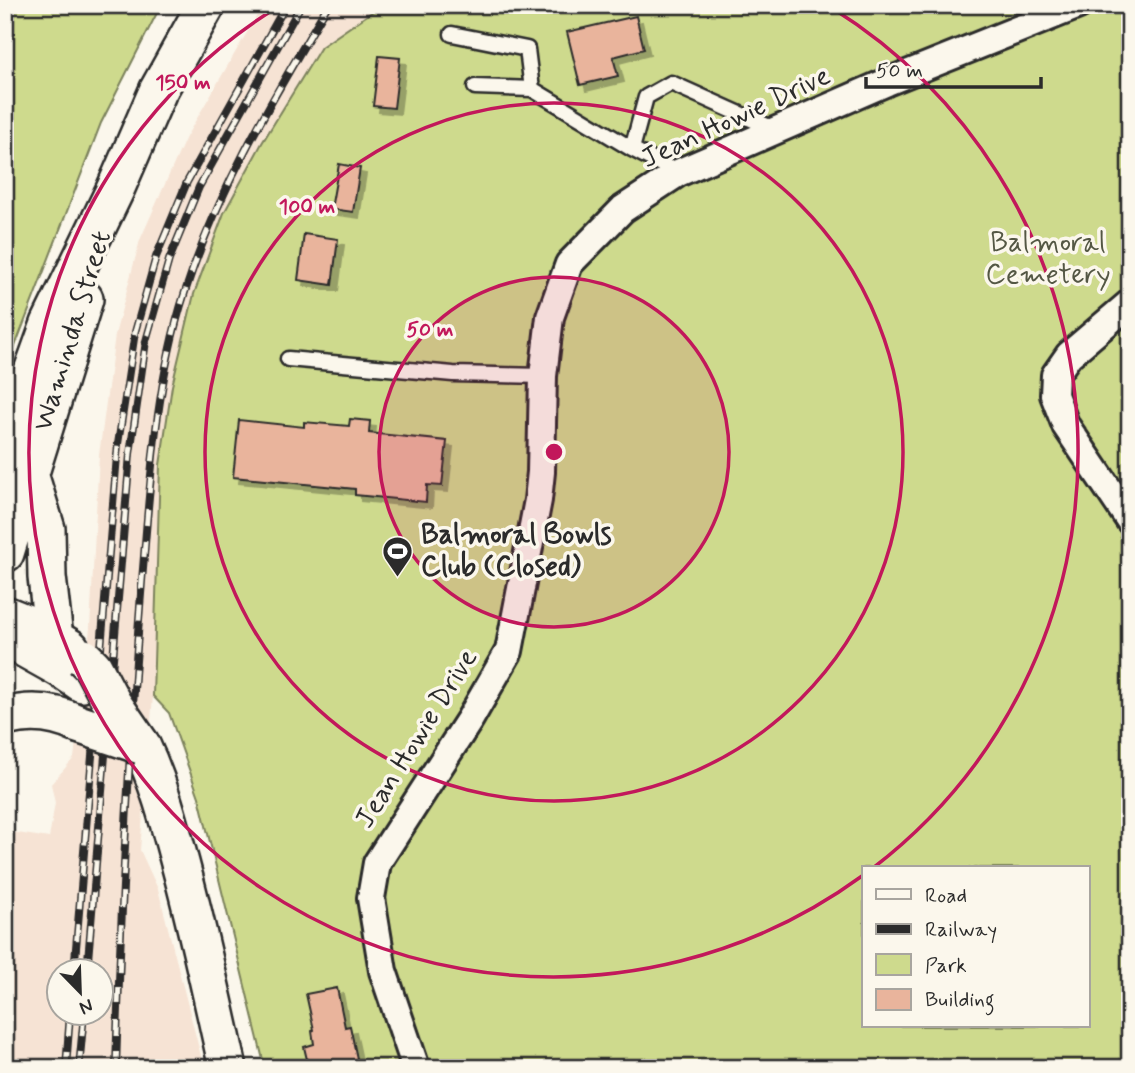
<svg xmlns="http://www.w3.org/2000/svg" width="1135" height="1073" viewBox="0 0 1135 1073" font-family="Mynerve,sans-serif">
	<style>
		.built { fill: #f6e3d4; fill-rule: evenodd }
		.green { fill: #ceda8d; stroke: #7c825c; stroke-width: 2; fill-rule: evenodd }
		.building { fill: #e9b49c; stroke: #2b2b2b; stroke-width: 2; filter: url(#shadow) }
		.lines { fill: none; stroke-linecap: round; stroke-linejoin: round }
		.lane-casing { stroke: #2b2b2b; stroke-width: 19 }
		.street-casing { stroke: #2b2b2b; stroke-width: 32 }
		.secondary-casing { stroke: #2b2b2b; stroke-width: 42 }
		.lane { stroke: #fbf7ec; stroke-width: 14 }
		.street { stroke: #fbf7ec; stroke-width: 26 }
		.secondary { stroke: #fbf7ec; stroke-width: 37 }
		.rail-casing { stroke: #2b2b2b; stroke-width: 8 }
		.rail { stroke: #fbf7ec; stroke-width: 5; stroke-dasharray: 16; stroke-linecap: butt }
		.secondary-bridge-casing { stroke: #2b2b2b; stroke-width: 42; stroke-linecap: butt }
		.secondary-bridge { stroke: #fbf7ec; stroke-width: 37 }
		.ring { fill: none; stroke: #c2185b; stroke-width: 3.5 }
		.labels { text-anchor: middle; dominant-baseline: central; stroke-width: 7; stroke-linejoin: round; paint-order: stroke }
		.street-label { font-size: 28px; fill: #2b2b2b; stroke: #fbf7ec }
		.park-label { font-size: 28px; fill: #545744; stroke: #fbf7ec }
		.poi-label { font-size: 28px; font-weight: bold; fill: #2b2b2b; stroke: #fbf7ec; text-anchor: start }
		.centre { fill: #c2185b; stroke: #fbf7ec; stroke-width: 3.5 }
		.ring-label { font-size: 21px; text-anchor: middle; font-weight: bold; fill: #c2185b; stroke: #fbf7ec; stroke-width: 7; stroke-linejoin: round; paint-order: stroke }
	</style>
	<defs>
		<filter id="shadow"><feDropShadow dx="6" dy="6" stdDeviation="0" flood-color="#0004"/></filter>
	</defs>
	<rect width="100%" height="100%" fill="#fbf7ec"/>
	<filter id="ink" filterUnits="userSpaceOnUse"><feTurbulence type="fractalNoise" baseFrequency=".0143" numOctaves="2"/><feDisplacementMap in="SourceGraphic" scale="14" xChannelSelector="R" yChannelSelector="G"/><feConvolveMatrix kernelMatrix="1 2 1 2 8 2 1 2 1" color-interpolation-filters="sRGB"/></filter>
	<g filter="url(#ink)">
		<path class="built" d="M263 5H382L321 47 262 143 224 213 194 293 172 386 160 465 153 696 140 850 158 889 204 1068H5V831L49 838 55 803 51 784 74 758 90 628 99 455 115 335 140 240 186 137ZM60 972H102V1014H60Z"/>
		<path class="green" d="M5 5H161L101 123 12 354 5 350Z
			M382 5H1130V1068H265L199 797 169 713 153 696 160 465 172 386 194 294 224 213 262 143 321 47ZM864 868H1088V1026H864Z"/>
		<path class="building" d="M636 16 644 49 613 57 618 76 580 85 567 32Z
			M379 56 400 58 394 108 373 106Z
			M339 164 360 168 353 212 331 209Z
			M304 234 338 239 332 285 298 280Z
			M350 419 370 421 369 433 447 441 442 486 427 485 426 502 355 495V489L233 477 239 420 304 427V422L349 426Z
			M337 988 345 1027 350 1026 359 1068H309L304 1047 314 1044 312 1031 314 1030 306 994Z"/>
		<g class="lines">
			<defs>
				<path id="lane" d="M452 34 527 49 532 89
					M475 87 532 89 632 149 678 173
					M632 149 646 97 671 83 776 130
					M288 359 453 374 543 376"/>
				<path id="street" d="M1130 303 1069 355 1055 375 1054 395 1066 426 1130 521
					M416 1068 383 971 371 898 377 863 470 719 509 651 538 500 541 472 543 376 550 317 569 264 623 209 678 173 887 82 1079 5"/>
				<path id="secondary" d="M5 449 50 324 115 190 158 91 206 5
					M30 477 46 529 47 577 54 638
					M5 553 84 299
					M5 615 35 627 70 648
					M26 649 60 668 82 683
					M5 717C31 710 54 712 78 724
					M141 745C159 783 169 822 180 863 198 930 213 999 228 1068"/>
			</defs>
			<use href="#lane" class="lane-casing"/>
			<use href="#street" class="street-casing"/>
			<use href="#secondary" class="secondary-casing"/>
			<use href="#lane" class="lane"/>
			<use href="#street" class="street"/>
			<use href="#secondary" class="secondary"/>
			<defs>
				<path id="rail" d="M74 972 118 444 135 332 156 257 187 182 286 5
					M87 972 130 454 146 341 169 260 199 187 301 5
					M66 1068 70 1014
					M79 1068 84 1014
					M116 1068C121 905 129 743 142 581 150 485 155 385 185 292 218 189 273 98 328 5"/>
			</defs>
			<use href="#rail" class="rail-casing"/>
			<use href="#rail" class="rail"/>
			<defs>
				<path id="secondary-bridge" d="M84 658 93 667 112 703 141 745
					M78 724 141 745"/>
			</defs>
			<use href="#secondary-bridge" class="secondary-bridge-casing"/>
			<use href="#secondary-bridge" class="secondary-bridge"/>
		</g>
	</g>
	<circle cx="554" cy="452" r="175" fill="#c2185b" fill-opacity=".12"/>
	<g class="ring">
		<circle cx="554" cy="452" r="175"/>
		<circle cx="554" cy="452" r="349"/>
		<path d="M862 876A524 524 0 1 1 276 8M832 8A524 524 0 0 1 873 868"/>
	</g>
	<defs>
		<symbol id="stadium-pin" viewBox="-11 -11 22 30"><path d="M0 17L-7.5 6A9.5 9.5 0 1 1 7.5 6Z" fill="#2b2b2b" stroke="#fbf7ec"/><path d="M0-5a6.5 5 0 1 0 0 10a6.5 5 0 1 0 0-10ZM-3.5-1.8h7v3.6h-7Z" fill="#fff"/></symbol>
	</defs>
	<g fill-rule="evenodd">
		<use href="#stadium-pin" x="380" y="534" width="35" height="47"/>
	</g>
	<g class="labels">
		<g class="street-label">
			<text transform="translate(736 118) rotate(-25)">Jean Howie Drive</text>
			<text transform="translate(73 331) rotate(-73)">Waminda Street</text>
			<text transform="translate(417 739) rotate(-58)">Jean Howie Drive</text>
		</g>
		<g class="park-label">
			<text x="1048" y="243">Balmoral<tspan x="1048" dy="32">Cemetery</tspan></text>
		</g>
		<g class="poi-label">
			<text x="421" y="535">Balmoral Bowls<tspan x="421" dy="32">Club (Closed)</tspan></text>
		</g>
	</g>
	<circle cx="554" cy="452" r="10" class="centre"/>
	<g class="ring-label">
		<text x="183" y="89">150 m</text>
		<text x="307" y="213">100 m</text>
		<text x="430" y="336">50 m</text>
	</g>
	<rect width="1135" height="1073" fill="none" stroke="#fbf7ec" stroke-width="28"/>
	<rect x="14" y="14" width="1107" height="1045" fill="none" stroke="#2b2b2b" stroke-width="2.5" filter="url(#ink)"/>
	<rect x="862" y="866" width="228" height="161" fill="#fbf7ec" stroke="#a8a59f" stroke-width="2"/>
	<rect x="876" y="889" width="35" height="10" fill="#fbf7ec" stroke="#a8a59f" stroke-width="2"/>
	<text x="925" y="902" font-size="21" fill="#2b2b2b">Road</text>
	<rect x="876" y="924" width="35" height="10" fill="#2b2b2b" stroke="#a8a59f" stroke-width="2"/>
	<text x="925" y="936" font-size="21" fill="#2b2b2b">Railway</text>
	<rect x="876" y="954" width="35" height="21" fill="#ceda8d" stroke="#a8a59f" stroke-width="2"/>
	<text x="925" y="972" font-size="21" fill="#2b2b2b">Park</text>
	<rect x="876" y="989" width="35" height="21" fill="#e9b49c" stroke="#a8a59f" stroke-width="2"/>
	<text x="925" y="1006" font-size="21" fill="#2b2b2b">Building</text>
	<g transform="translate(80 992) rotate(157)"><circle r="33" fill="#fbf7ec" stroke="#a8a59f" stroke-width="2"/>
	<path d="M0-5L12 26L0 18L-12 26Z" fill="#2b2b2b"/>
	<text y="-10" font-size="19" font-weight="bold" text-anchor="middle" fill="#2b2b2b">N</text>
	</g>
	<path d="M866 77v10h175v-10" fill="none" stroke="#2b2b2b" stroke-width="3.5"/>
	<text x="876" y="77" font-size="21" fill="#2b2b2b" stroke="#fbf7ec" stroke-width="5" paint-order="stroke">50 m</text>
</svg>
